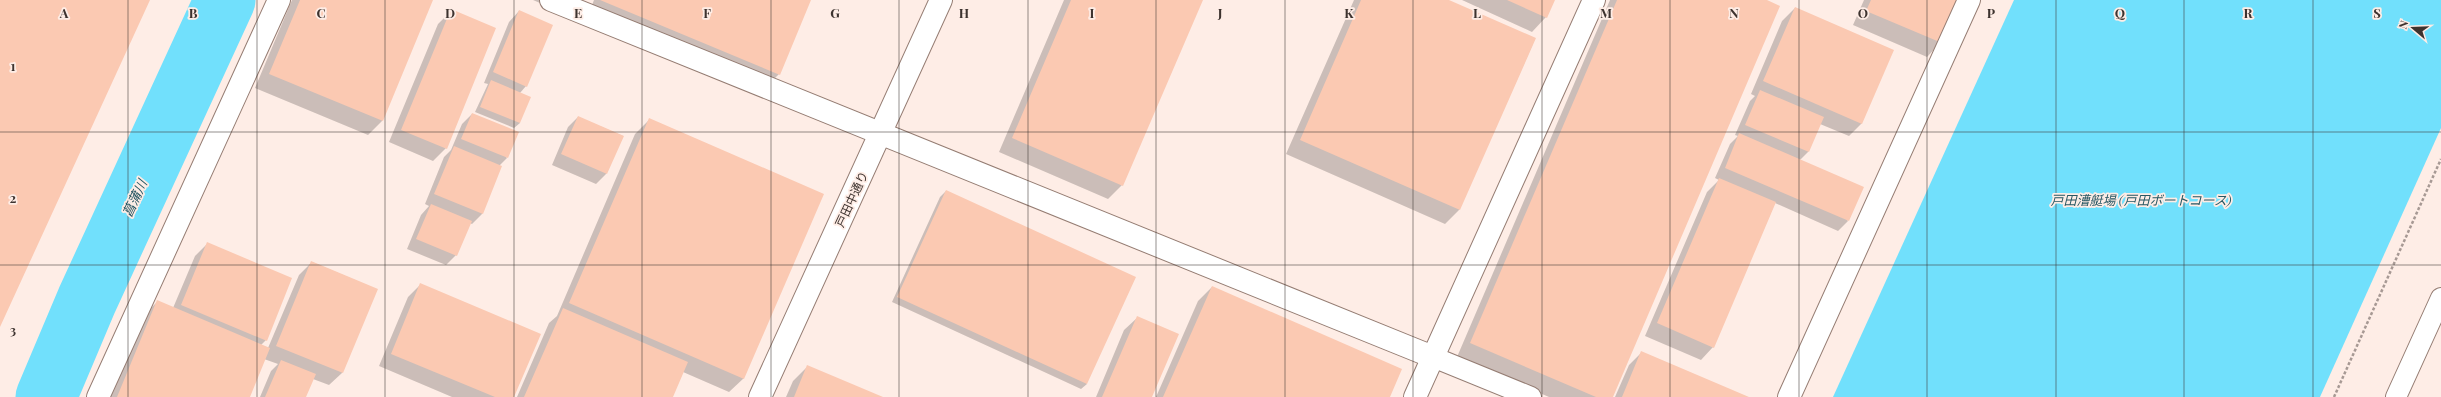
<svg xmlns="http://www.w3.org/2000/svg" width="2441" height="397" viewBox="0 0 2441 397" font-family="'Playfair Display','Noto Sans JP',serif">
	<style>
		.water { fill: #71e0fc }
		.shadow { fill: #0003 }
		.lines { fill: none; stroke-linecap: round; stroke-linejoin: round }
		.river { stroke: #71e0fc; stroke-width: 61 }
		.building { fill: #fbc9b2 }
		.lane-casing { stroke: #957d73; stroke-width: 22 }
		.street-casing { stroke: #957d73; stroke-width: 24 }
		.secondary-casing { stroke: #957d73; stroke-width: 24 }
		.path { stroke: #a79994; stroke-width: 2.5; stroke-dasharray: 3 2; stroke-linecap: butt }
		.lane { stroke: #fff; stroke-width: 20 }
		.street { stroke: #fff; stroke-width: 22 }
		.secondary { stroke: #fff; stroke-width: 22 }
		.grid { fill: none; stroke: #3d332f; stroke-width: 1; stroke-opacity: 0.55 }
		.labels { text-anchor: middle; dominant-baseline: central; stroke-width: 3.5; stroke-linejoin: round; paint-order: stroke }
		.street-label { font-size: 12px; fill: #3d332f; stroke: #feede6 }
		.water-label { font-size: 13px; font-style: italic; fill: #275763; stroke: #feede6 }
		.grid-label { font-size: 13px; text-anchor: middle; font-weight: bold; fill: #3d332f; stroke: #feede6; stroke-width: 3.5; stroke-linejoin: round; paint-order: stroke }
	</style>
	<rect width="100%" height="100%" fill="#feede6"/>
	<path class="water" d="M2014 0H2441V128L2320 397H1833Z"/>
	<path class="shadow" d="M292 0H432L382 121 368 135 255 88Z
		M533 0H562L554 9Z
		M594 0H810L779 74 765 88 588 15Z
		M1064 0H1202L1122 185 1108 199 999 152Z
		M1354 0H1446L1535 39 1459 210 1445 224 1286 154Z
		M1462 0H1554L1546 17 1532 32Z
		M1610 0H1765L1612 397H1549L1457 357Z
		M1864 0H1959L1941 42 1927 57 1853 25Z
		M1795 8 1862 123 1849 136 1820 124 1808 152 1800 160 1848 221 1838 231 1775 203 1713 347 1701 360 1645 336 1707 192 1719 180 1715 178 1730 144 1738 136 1735 135 1750 101 1755 96 1751 94 1782 21Z
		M451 11 446 148 433 161 389 142 438 24Z
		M519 11 526 86 520 93V123L514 128 475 112 488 84 484 83 509 22Z
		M472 114 507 158 499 166H501L482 214 472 224 470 223 456 255 446 265 407 249 421 215 429 206 425 204 444 157 451 150 462 124Z
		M578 117 623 136 606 174 596 184 552 165 568 127Z
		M649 120 744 378 729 392 683 372 672 397H517L549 323 557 316 635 134Z
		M946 191 1087 384 1081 389 892 302 940 197Z
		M208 243 266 340 261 345 268 348 299 275 312 262 376 289 342 373 329 385 313 379 305 397H260L271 371 278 364 264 359 249 397H109L143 316 157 302 173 308 195 256Z
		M420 285 513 397H452L379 366 408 297Z
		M1212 287 1389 397H1156L1198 301Z
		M1137 318 1151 397H1096L1124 330Z
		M1641 353 1746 397H1615L1629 365Z
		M807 367 880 397H786L793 381Z"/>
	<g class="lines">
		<path class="river" d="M46 397 87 300 225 0"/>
	</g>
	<path class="building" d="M0 0H150L0 327Z
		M300 0H433L383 121 269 74Z
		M600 0H811L780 75Z
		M1071 0H1203L1123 186 1012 138Z
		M1361 0H1449L1536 38 1460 210 1300 140Z
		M1507 0H1555L1547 18Z
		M1617 0H1767L1780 6 1613 397H1596L1470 343Z
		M1871 0H1960L1942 43 1866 11Z
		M1795 7 1894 50 1862 124 1763 81Z
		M451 9 496 28 447 149 401 130Z
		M519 10 553 25 527 87 493 72Z
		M491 80 531 97 520 123 480 107Z
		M1760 90 1824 117 1809 152 1745 125Z
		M472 113 519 132 508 158 461 139Z
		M578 116 624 136 607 174 561 154Z
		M649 118 824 194 744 379 569 303Z
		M1739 133 1864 187 1849 221 1725 168Z
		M454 146 502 166 483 214 434 194Z
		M1719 178 1776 202 1714 348 1657 323Z
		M946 190 1136 277 1087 384 897 297Z
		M431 204 472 221 457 256 416 239Z
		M207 242 292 278 267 341 181 305Z
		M311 261 378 289 343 373 276 346Z
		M420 283 541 334 514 397H495L391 354Z
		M1212 286 1402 369 1390 397H1163Z
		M157 300 270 348 250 397H117Z
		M563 308 688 362 673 397H524Z
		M1137 316 1179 334 1152 397H1102Z
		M1641 351 1749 397H1622Z
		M281 360 316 374 306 397H265Z
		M807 365 883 397H794Z"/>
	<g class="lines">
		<defs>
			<path id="lane" d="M1433 357 1531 397
				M2396 397 2441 298"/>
			<path id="street" d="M551 0 1433 357
				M98 397 279 0
				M1415 397 1594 0
				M1789 397 1969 0"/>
			<path id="secondary" d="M760 397 941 0"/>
		</defs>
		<use href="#lane" class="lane-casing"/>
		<use href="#street" class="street-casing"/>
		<use href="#secondary" class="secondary-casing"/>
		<path class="path" d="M2334 397 2441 159"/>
		<use href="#lane" class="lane"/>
		<use href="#street" class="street"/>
		<use href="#secondary" class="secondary"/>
	</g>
	<path class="grid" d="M128 0V397M257 0V397M385 0V397M514 0V397M642 0V397M771 0V397M899 0V397M1028 0V397M1156 0V397M1285 0V397M1413 0V397M1542 0V397M1670 0V397M1799 0V397M1927 0V397M2056 0V397M2184 0V397M2313 0V397M0 132H2441M0 265H2441"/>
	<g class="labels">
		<g class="street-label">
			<text transform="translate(851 199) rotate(-65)">戸田中通り</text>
		</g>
		<g class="water-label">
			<text transform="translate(134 198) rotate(-65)">菖蒲川</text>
			<text x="2141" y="199">戸田漕艇場 (戸田ボートコース)</text>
		</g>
	</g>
	<g class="grid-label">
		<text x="64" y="18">A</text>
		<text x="193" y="18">B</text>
		<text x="321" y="18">C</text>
		<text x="450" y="18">D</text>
		<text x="578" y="18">E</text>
		<text x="707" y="18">F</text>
		<text x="835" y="18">G</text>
		<text x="964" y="18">H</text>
		<text x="1092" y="18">I</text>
		<text x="1220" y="18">J</text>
		<text x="1349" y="18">K</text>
		<text x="1477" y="18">L</text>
		<text x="1606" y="18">M</text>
		<text x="1734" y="18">N</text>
		<text x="1863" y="18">O</text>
		<text x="1991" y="18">P</text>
		<text x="2120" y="18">Q</text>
		<text x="2248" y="18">R</text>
		<text x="2377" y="18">S</text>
		<text x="13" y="71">1</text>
		<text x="13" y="203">2</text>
		<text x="13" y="335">3</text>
	</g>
	<g transform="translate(2413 28) rotate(289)" stroke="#feede6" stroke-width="3" paint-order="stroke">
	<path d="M0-3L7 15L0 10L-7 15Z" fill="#3d332f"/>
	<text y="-6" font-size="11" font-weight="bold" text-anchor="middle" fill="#3d332f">N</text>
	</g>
</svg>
